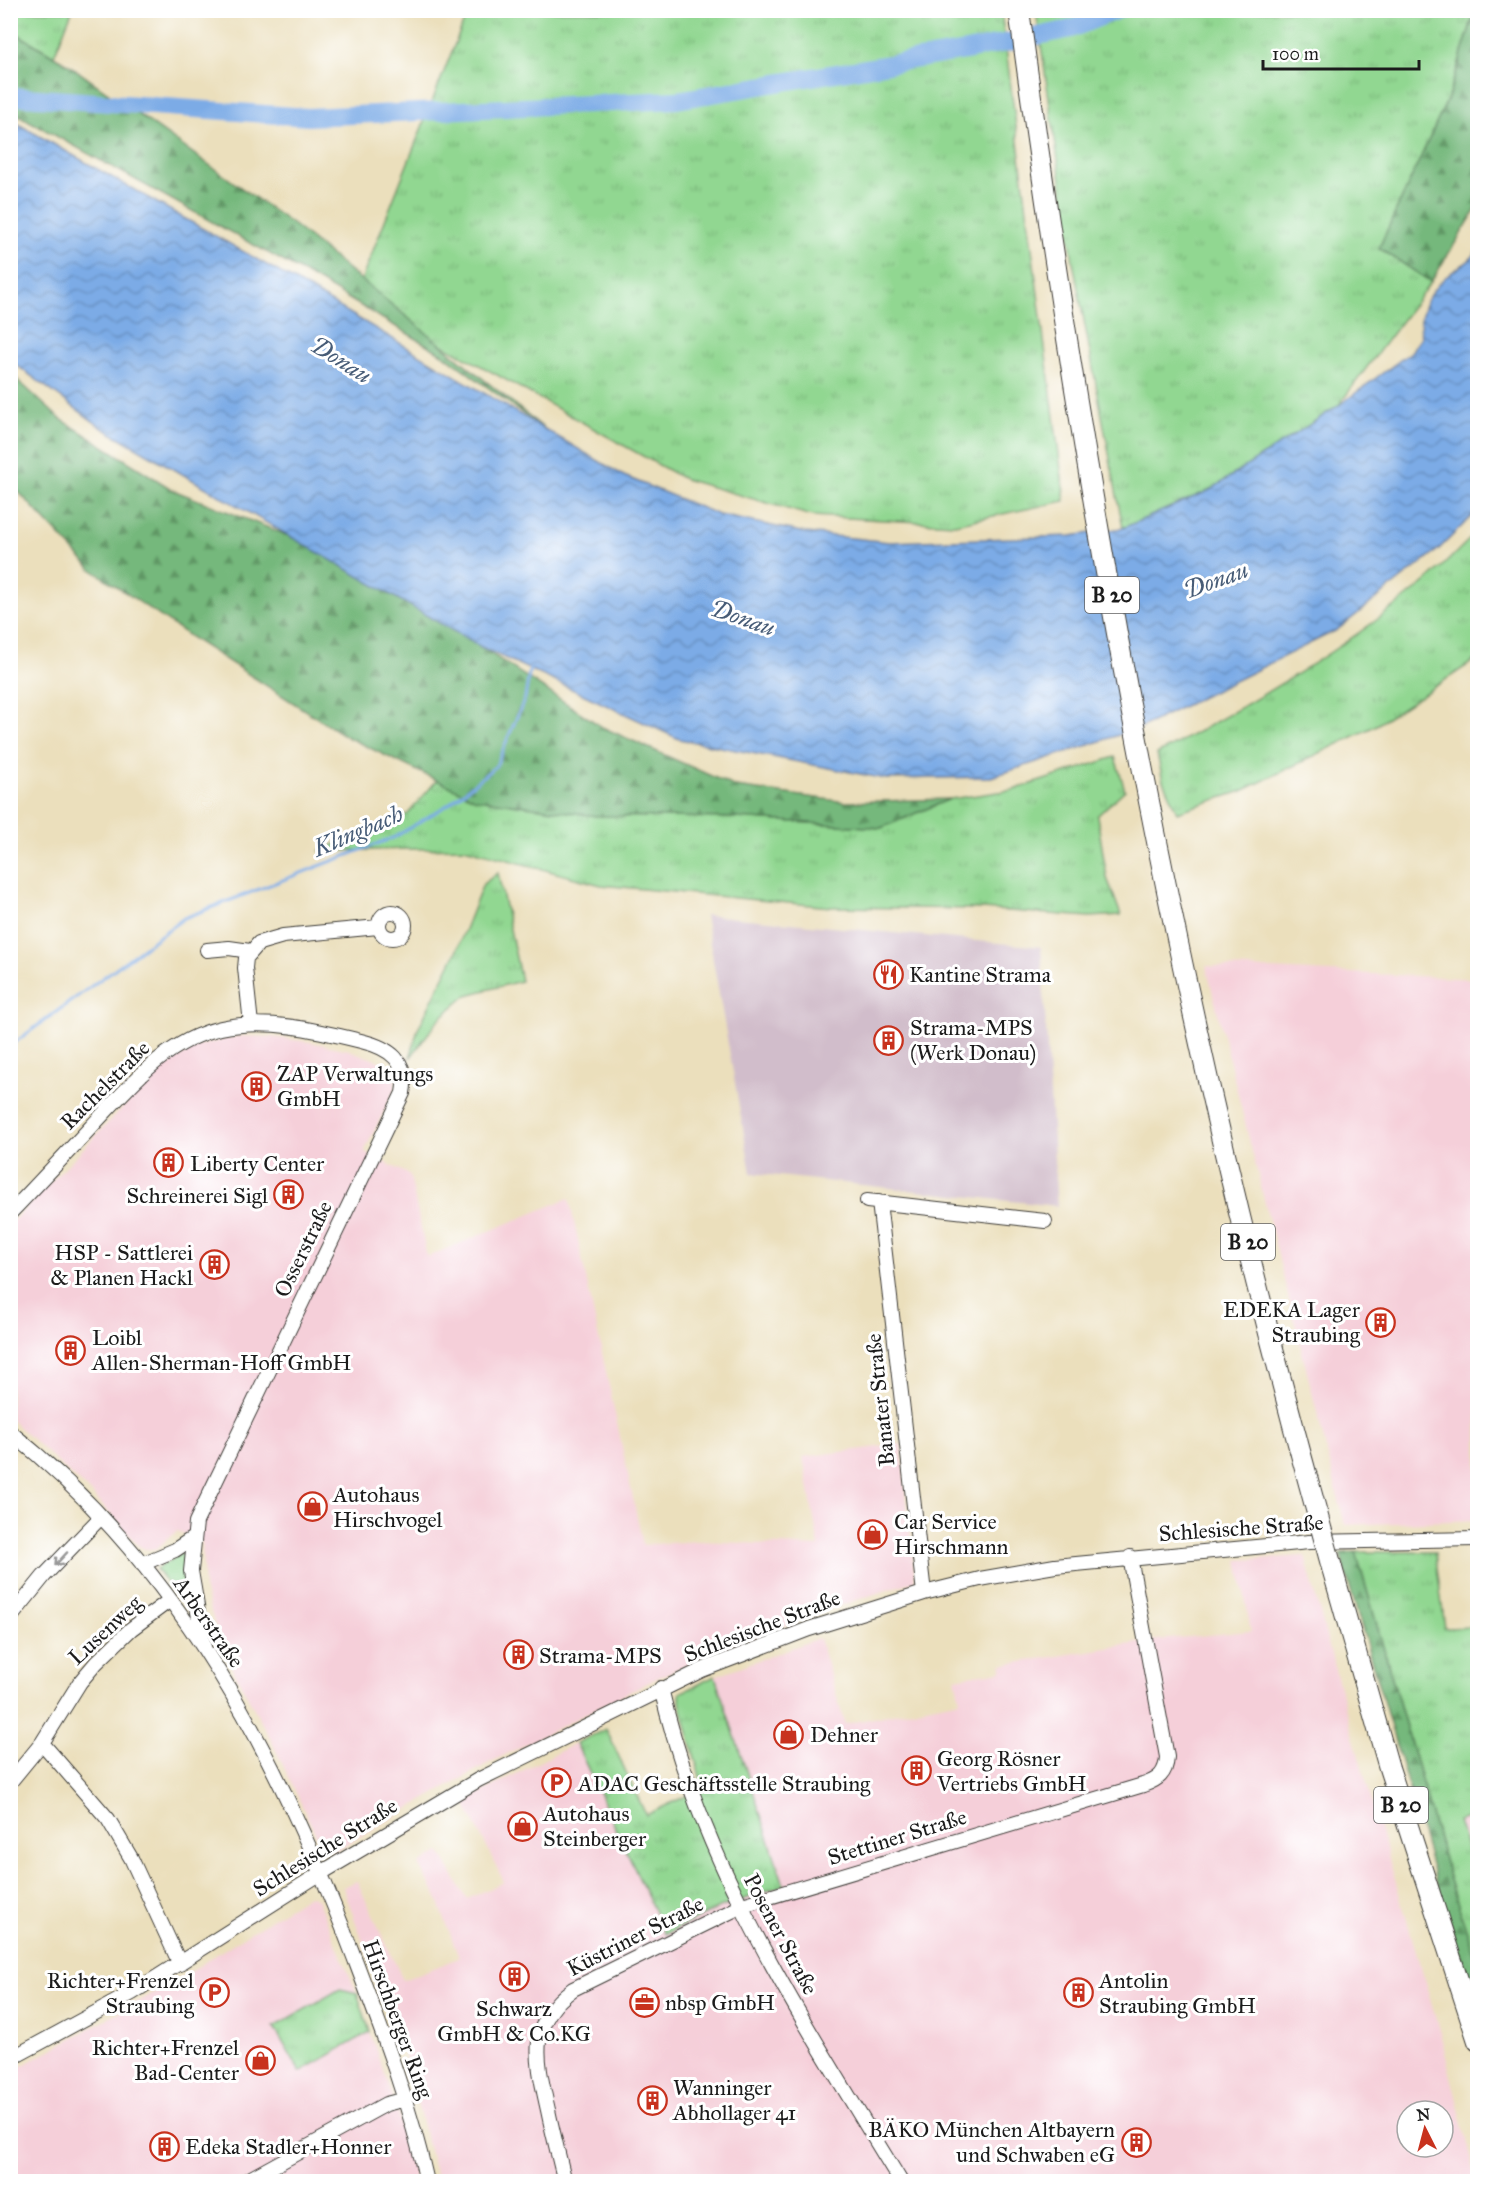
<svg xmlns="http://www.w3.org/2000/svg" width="1488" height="2192" viewBox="0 0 1488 2192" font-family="'IM FELL Great Primer',serif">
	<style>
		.built { fill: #f5cfd9; fill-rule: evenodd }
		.industrial { fill: #d1bdcb }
		.grass { fill: url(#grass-tufts); stroke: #567a56; stroke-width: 1.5 }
		.forest { fill: url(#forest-firs); stroke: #486a4c; stroke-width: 1.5 }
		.water { fill: url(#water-waves); stroke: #4c6481; stroke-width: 1.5 }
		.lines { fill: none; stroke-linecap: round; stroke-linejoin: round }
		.stream { stroke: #7babe6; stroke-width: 3 }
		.river { stroke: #7babe6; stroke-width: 18 }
		.minor-casing { stroke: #3b3934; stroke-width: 16 }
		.highway-casing { stroke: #3b3934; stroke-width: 22 }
		.minor { stroke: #fff; stroke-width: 14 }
		.highway { stroke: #fff; stroke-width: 20 }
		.highway-bridge-casing { stroke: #3b3934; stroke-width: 22; stroke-linecap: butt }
		.highway-bridge { stroke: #fff; stroke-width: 20 }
		.oneway { stroke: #999 }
		.labels { text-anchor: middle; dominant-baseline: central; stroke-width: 6; stroke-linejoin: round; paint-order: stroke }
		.shield { fill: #fff; stroke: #606060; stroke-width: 1.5 }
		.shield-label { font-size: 21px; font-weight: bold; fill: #1c1c1c }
		.poi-label { font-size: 22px; fill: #1c1c1c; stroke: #fff; text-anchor: start }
		.street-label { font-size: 22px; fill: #1c1c1c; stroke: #fff }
		.water-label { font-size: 24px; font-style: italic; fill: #475c77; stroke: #fff }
	</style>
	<defs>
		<pattern id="grass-tufts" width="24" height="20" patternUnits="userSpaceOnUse" patternTransform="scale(1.5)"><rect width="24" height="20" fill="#91d791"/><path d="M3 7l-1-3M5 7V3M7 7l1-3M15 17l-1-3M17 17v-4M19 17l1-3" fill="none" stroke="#7cb87c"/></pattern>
		<pattern id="forest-firs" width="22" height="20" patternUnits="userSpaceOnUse" patternTransform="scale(1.5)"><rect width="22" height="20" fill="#74b87b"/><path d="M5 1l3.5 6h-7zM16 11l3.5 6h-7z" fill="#5e9564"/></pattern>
		<pattern id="water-waves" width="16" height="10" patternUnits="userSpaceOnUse" patternTransform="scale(1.5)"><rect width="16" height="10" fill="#7babe6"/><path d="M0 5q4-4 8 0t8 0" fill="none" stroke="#648aba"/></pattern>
	</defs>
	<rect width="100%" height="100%" fill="#fff"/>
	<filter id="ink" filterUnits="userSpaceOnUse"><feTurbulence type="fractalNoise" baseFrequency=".0167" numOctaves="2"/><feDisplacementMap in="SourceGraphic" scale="12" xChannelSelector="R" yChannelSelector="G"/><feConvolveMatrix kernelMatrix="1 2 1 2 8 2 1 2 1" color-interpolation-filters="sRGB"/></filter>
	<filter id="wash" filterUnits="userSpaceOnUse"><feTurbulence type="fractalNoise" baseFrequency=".008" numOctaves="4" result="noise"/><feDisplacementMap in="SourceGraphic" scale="24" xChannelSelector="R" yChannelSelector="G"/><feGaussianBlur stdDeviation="1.35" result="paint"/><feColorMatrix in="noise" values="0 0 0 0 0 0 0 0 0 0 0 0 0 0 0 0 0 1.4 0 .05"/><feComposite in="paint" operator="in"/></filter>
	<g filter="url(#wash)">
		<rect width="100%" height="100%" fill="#ebdfbc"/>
		<path class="built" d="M1206 966 1477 979V1520L1345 1525Z
			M239 1036 271 1037 310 1042 349 1050 389 1065 394 1072 396 1087 364 1152 410 1175 427 1257 569 1198 643 1545 699 1541 819 1547 803 1457 901 1444 915 1581 829 1609 716 1652 661 1676 489 1763 336 1850 322 1848 273 1744 222 1649 204 1588 202 1542 177 1531 156 1549H145L139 1546 90 1492 11 1420 10 1224 159 1070 197 1046Z
			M1305 1556 1352 1733 1442 2040 1477 2181H437L407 2064 343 1887 357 1881 403 1980 459 1958 436 1895 419 1864 440 1852 467 1899 504 1882 464 1801 576 1743 666 1934 717 1909 784 1884 715 1676 819 1638 845 1724 960 1700 955 1678 1002 1671V1665L1157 1640 1251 1631 1238 1560ZM1407 2111H1443V2147H1407Z
			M1477 1816V1882L1458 1820Z
			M312 1896 317 1899 357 1993 399 2118 416 2181 11 2182V2072L179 1979 305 1897Z"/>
		<path class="industrial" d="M705 915 1041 947 1057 1206 751 1173Z"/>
		<path class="grass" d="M10 11H72L54 56 11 30Z
			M468 11H1001L1065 501 955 524 812 516 684 479 434 340 361 281Z
			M1036 11H1475L1448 98 1379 248 1431 282 1338 406 1210 490 1123 528 1073 262Z
			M1477 532V659L1375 726 1242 791 1177 812 1163 781 1157 754C1248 705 1337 654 1418 588 1439 571 1458 550 1477 532Z
			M1115 757 1125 790 1097 816 1107 878 1121 915 1090 917 982 909 831 907 601 885 464 848 319 851 408 814 437 780 596 816 737 818 881 828 950 799 1013 790Z
			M498 873 521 981 467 995 439 1019 410 1058 418 1029 456 952 483 884Z
			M1356 1552H1435L1445 1628 1475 1627 1478 1648 1477 1816 1458 1821 1477 1882V1962L1449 1877Z
			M182 1553 184 1554 185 1586 177 1591 170 1588 156 1569Z
			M715 1676 784 1885 717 1909 665 1934 576 1743 606 1729 646 1815 703 1788 680 1703V1693Z
			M340 1989 357 1993 370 2032 300 2072 274 2027Z"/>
		<path class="forest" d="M1475 11H1478L1477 208 1431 282 1379 248 1448 98Z
			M10 30 69 65 295 226 556 438 444 355 310 276 11 111Z
			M10 373 59 418 173 490 294 538 481 647 602 727 736 787 846 802 950 799 881 828 737 818 596 816 476 799 347 737 198 642 91 569 11 484Z
			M1356 1552 1449 1877 1477 1962V2012L1438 1888 1340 1553Z"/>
		<path class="water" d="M11 120 297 282 624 476 719 515 806 533 889 542 1071 536 1123 528 1210 490 1338 406 1411 352 1421 338C1417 311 1430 288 1452 272 1462 265 1472 261 1477 250V511L1439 549 1337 630 1140 728 991 777 886 779 679 739 481 647 101 427 11 361Z"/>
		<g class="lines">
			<path class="stream" d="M10 1046 184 918 395 837 449 804 496 766 525 698 530 668"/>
			<path class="river" d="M10 96 308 117 677 100 966 51 1071 29 1118 10"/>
		</g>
	</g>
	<g filter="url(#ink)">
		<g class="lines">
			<defs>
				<path id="minor" d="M379 925a13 13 0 1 1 26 0a13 13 0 1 1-26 0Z
					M207 950 229 948 250 951
					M251 1024 245 968 246 958 259 943 283 936 378 927
					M867 1201 1045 1221
					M879 1202 924 1593
					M10 1213C38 1184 65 1155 92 1126 130 1086 165 1041 221 1028 267 1018 316 1030 361 1041 390 1048 409 1061 403 1093L196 1522 191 1571 204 1647
					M10 1432C182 1569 278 1756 354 1957 382 2031 410 2104 427 2182
					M142 1564 175 1550 193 1538
					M10 1618 44 1576 101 1517
					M661 1688C702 1869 806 2025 901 2182
					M42 1743 108 1819 131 1858 180 1964
					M10 1782 42 1743 80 1682 96 1663 131 1629 170 1600
					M10 2059 132 1993 321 1873 478 1780 702 1670 809 1629 924 1593 980 1579 1055 1566 1309 1542 1478 1539
					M244 2182 386 2104 406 2099
					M565 2182C559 2158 553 2134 548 2110 537 2061 526 2023 573 1989L746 1904 1143 1785C1158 1780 1166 1774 1167 1757L1130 1557"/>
				<path id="highway" d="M1019 10C1087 516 1180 1021 1317 1513
					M1332 1568 1389 1768 1478 2041"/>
			</defs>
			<use href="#minor" class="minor-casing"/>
			<use href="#highway" class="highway-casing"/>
			<use href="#minor" class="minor"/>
			<use href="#highway" class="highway"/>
			<defs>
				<path id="highway-bridge" d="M1317 1513 1332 1568"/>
			</defs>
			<use href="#highway-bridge" class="highway-bridge-casing"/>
			<use href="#highway-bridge" class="highway-bridge"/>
		</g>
		<defs><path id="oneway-shaft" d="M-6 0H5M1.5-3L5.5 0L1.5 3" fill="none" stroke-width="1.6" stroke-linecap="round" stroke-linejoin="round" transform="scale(1.5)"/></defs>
		<use class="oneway" href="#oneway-shaft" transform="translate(61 1559) rotate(133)"/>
	</g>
	<defs>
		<symbol id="restaurant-ring" viewBox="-11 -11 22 22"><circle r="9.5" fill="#fff" stroke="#c8321e" stroke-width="1.5"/><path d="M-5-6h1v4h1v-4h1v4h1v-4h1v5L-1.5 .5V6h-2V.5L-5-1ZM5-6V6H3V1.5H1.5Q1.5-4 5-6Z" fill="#c8321e"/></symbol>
		<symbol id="building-ring" viewBox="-11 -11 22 22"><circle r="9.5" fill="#fff" stroke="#c8321e" stroke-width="1.5"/><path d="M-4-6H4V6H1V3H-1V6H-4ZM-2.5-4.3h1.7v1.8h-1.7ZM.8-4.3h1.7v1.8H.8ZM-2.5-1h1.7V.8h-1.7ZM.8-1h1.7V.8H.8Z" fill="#c8321e"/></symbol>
		<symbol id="shop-ring" viewBox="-11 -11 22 22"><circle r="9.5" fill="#fff" stroke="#c8321e" stroke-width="1.5"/><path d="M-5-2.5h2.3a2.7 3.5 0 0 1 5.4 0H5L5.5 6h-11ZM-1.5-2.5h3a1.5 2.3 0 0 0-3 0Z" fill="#c8321e"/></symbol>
		<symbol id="parking-ring" viewBox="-11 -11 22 22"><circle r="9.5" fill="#fff" stroke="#c8321e" stroke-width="1.5"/><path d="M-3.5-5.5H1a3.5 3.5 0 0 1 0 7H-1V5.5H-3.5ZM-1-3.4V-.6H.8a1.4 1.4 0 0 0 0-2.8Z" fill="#c8321e"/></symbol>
		<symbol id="office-ring" viewBox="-11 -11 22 22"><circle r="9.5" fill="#fff" stroke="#c8321e" stroke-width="1.5"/><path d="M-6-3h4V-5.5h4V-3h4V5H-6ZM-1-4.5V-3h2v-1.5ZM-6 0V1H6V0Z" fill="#c8321e"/></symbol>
	</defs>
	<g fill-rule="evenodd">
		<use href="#restaurant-ring" x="872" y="958" width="33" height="33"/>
		<use href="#building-ring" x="872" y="1024" width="33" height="33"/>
		<use href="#building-ring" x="240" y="1070" width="33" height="33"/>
		<use href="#building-ring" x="152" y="1146" width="33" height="33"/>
		<use href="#building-ring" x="272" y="1178" width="33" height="33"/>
		<use href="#building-ring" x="198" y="1248" width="33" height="33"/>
		<use href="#building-ring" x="1364" y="1306" width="33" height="33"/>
		<use href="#building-ring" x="54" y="1334" width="33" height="33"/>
		<use href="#shop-ring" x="296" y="1490" width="33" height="33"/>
		<use href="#shop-ring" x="856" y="1518" width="33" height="33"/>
		<use href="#building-ring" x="502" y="1638" width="33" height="33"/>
		<use href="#shop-ring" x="772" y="1718" width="33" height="33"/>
		<use href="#building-ring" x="900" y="1754" width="33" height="33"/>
		<use href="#parking-ring" x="540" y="1766" width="33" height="33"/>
		<use href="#shop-ring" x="506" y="1810" width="33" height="33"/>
		<use href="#building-ring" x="498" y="1960" width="33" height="33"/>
		<use href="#parking-ring" x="198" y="1976" width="33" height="33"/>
		<use href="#building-ring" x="1062" y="1976" width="33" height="33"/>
		<use href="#office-ring" x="628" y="1986" width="33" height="33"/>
		<use href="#shop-ring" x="244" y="2044" width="33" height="33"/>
		<use href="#building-ring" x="636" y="2084" width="33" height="33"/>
		<use href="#building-ring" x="1120" y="2126" width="33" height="33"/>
		<use href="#building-ring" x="148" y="2130" width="33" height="33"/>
	</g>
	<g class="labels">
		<g class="shield">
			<rect x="1085" y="577" width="54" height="36" rx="4.5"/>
			<rect x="1221" y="1224" width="54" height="36" rx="4.5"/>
			<rect x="1374" y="1787" width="54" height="36" rx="4.5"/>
		</g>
		<g class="shield-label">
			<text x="1112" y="595">B 20</text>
			<text x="1248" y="1242">B 20</text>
			<text x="1401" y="1805">B 20</text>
		</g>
		<g class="poi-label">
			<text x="909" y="974">Kantine Strama</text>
			<text x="910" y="1027">Strama-MPS<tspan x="910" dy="25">(Werk Donau)</tspan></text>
			<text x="277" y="1073">ZAP Verwaltungs<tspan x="277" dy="25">GmbH</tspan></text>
			<text x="190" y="1163">Liberty Center</text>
			<text x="268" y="1195" text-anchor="end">Schreinerei Sigl</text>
			<text x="193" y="1252" text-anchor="end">HSP - Sattlerei<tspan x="193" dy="25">&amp; Planen Hackl</tspan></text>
			<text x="1360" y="1309" text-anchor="end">EDEKA Lager<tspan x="1360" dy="25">Straubing</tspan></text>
			<text x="92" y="1337">Loibl<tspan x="92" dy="25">Allen-Sherman-Hoff GmbH</tspan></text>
			<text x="333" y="1494">Autohaus<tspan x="333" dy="25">Hirschvogel</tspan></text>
			<text x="894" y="1521">Car Service<tspan x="894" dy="25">Hirschmann</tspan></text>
			<text x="539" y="1655">Strama-MPS</text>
			<text x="810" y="1734">Dehner</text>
			<text x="937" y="1758">Georg Rösner<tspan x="937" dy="25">Vertriebs GmbH</tspan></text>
			<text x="578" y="1783">ADAC Geschäftsstelle Straubing</text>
			<text x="543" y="1813">Autohaus<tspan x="543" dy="25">Steinberger</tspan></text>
			<text x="194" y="1980" text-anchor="end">Richter+Frenzel<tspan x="194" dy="25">Straubing</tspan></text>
			<text x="1099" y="1980">Antolin<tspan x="1099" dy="25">Straubing GmbH</tspan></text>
			<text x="665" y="2002">nbsp GmbH</text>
			<text x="514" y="2008" text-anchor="middle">Schwarz<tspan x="514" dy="25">GmbH &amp; Co.KG</tspan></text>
			<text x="239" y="2047" text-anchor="end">Richter+Frenzel<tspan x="239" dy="25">Bad-Center</tspan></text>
			<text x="673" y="2087">Wanninger<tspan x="673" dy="25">Abhollager 41</tspan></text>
			<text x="1115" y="2129" text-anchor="end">BÄKO München Altbayern<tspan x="1115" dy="25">und Schwaben eG</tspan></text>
			<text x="185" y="2146">Edeka Stadler+Honner</text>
		</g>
		<g class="street-label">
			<text transform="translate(105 1085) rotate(-45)">Rachelstraße</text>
			<text transform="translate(303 1249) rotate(-64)">Osserstraße</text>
			<text transform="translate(880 1400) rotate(-96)">Banater Straße</text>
			<text transform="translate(1241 1528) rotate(-4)">Schlesische Straße</text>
			<text transform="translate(209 1622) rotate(55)">Arberstraße</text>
			<text transform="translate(762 1626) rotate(-21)">Schlesische Straße</text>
			<text transform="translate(105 1630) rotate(-43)">Lusenweg</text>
			<text transform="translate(897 1837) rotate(-17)">Stettiner Straße</text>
			<text transform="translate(325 1847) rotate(-32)">Schlesische Straße</text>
			<text transform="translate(781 1934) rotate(62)">Posener Straße</text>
			<text transform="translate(635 1936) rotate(-27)">Küstriner Straße</text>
			<text transform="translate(398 2019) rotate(70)">Hirschberger Ring</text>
		</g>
		<g class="water-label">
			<text transform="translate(341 360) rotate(32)">Donau</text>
			<text transform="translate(1216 580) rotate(-20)">Donau</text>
			<text transform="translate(743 618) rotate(19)">Donau</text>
			<text transform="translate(358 831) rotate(-23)">Klingbach</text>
		</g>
	</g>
	<rect width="1488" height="2192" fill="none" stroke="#fff" stroke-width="36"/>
	<g transform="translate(1425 2129) rotate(354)"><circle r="28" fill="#ffffff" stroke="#a4a4a4" stroke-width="1.5"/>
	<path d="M0-4.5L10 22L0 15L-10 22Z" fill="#c8321e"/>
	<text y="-9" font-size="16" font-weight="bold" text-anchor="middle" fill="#1c1c1c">N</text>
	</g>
	<path d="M1263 60v9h156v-9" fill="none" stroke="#1c1c1c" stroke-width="3"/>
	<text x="1272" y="60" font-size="18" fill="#1c1c1c" stroke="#ffffff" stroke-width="4.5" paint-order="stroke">100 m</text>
</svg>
